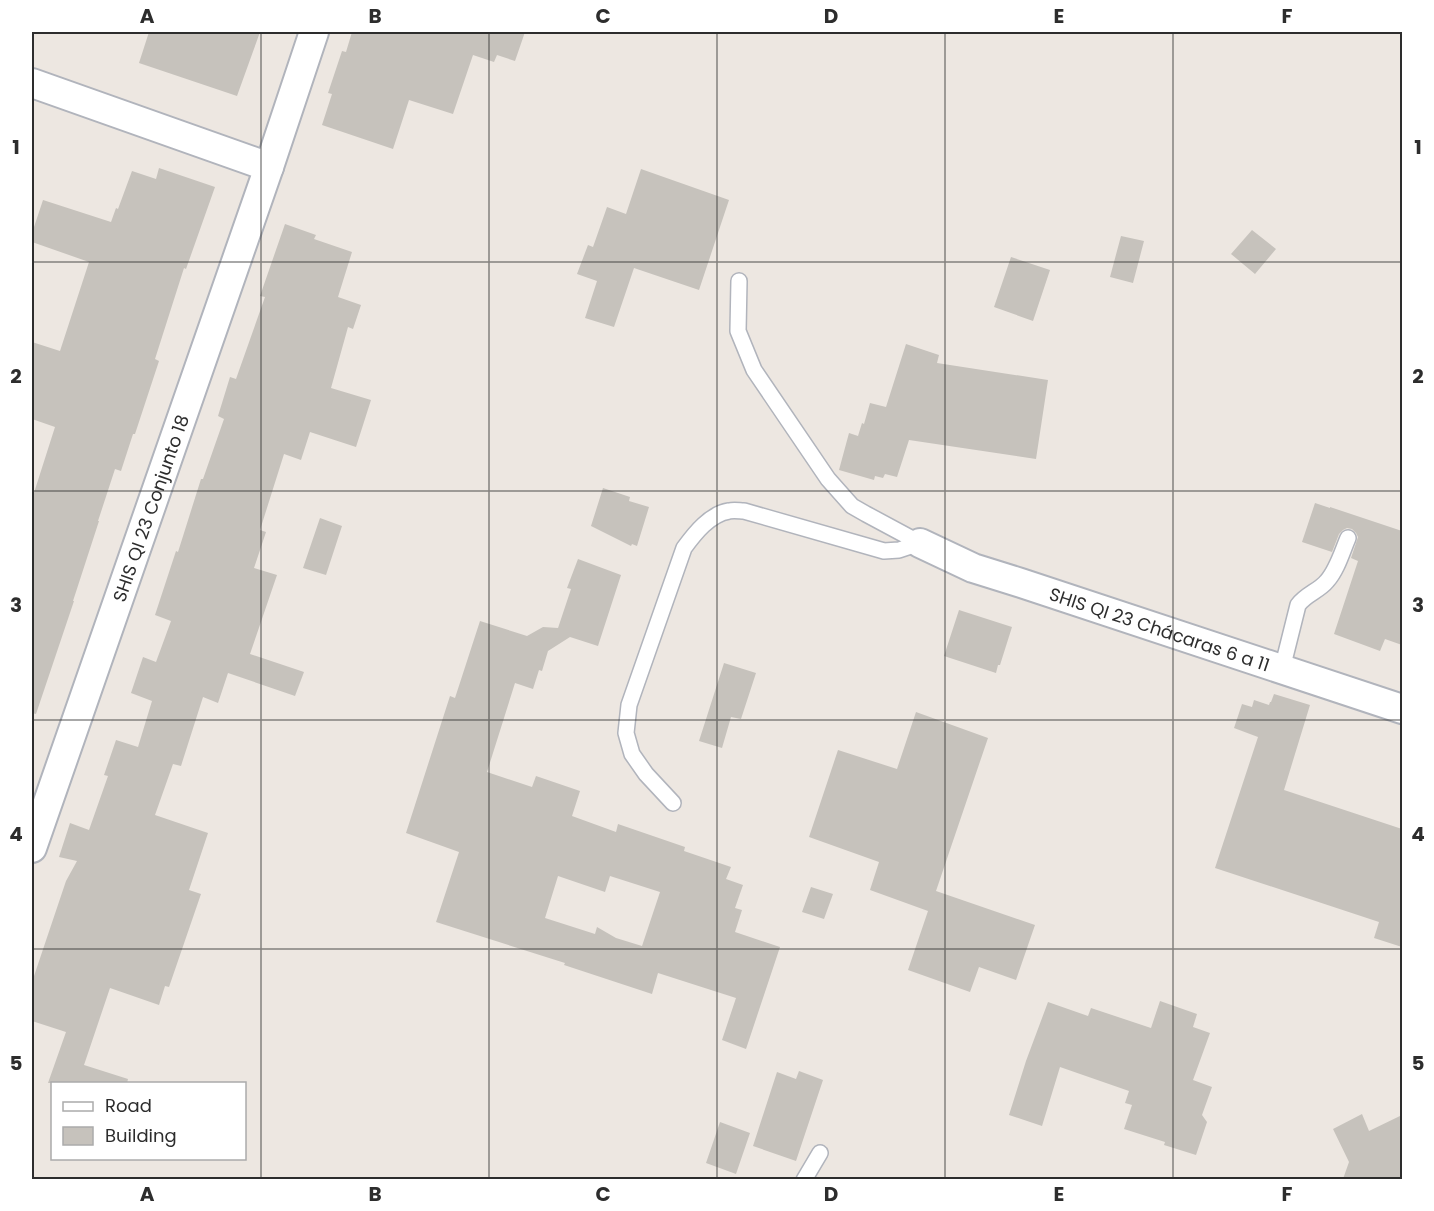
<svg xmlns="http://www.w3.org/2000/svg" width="1434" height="1211" viewBox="0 0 1434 1211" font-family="Poppins,sans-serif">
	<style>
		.building { fill: #c6c2bc; fill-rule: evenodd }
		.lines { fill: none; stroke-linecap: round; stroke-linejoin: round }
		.service-casing { stroke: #b1b4bc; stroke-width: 18 }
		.minor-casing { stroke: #b1b4bc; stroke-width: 32 }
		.service { stroke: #fff; stroke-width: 15 }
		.minor { stroke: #fff; stroke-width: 28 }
		.grid { fill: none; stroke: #2d2d2d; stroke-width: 1.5; stroke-opacity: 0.55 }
		.labels { text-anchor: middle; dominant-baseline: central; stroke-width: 6; stroke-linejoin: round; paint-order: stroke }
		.street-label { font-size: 18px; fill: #2d2d2d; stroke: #fff }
		.neatline { fill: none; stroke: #2d2d2d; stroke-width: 2 }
		.grid-label { font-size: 20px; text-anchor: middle; font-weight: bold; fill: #2d2d2d }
	</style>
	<rect width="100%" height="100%" fill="#ede7e1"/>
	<path class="building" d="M149 32H260L237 96 139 63Z
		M352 32H525L515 61 497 55 494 62 473 55 453 114 409 100 393 149 322 125 332 94 328 93 342 51 346 52Z
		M159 168 215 187 186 269 184 268 155 359 159 361 135 434H133L121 471 115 469 98 521H99L73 601H74L36 714 32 713V499L55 427 32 419V342L60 351 89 262 32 242V233L43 200 111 222 116 208 118 209 132 171 156 179Z
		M641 169 729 200 699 290 634 268 614 327 585 318 597 281 577 274 588 245 593 247 607 207 626 214Z
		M285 224 316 235 314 239 352 252 338 297 361 305 353 329 348 327 331 388 371 400 356 447 310 432 301 460 284 454 260 530 266 532 254 568 277 575 250 654 304 672 295 696 228 673 218 703 203 697 181 766 173 764 155 815 208 833 189 890 201 894 169 987 165 986 159 1005 110 988 84 1065 128 1079 127 1083H48L66 1032 32 1021V982L66 881 77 861 59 857 70 823 89 830 108 776 104 775 116 740 138 747 152 701 131 693 143 657 156 662 171 621 155 615 176 551 178 552 201 479H203L224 419 218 416 230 377 236 379 265 297 260 296Z
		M1252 230 1276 249 1255 274 1231 254Z
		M1121 236 1144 241 1133 283 1110 277Z
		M1011 257 1050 270 1033 321 994 307Z
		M906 344 939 355 937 363 1048 380 1036 459 909 440 897 477 885 474 883 478 875 476 874 480 839 470 849 433 858 436 862 423 864 424 870 403 886 407Z
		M603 488 630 497 629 501 649 507 637 546 632 544 631 546 591 526Z
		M1315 503 1330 508V507L1402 531V645L1385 639 1380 651 1334 634 1358 561 1351 558 1358 537 1356 533 1352 529 1347 528 1343 530 1339 534 1332 552 1302 542Z
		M320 518 342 526 326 575 303 568Z
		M578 559 621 575 598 646 570 637 548 651 542 671 539 670 533 689 515 683 487 772 532 787 536 776 580 791 572 816 616 832 618 824 685 847 684 851 731 867 726 879 743 885 735 908 742 910 735 932 780 947 746 1049 722 1040 736 998 658 973 652 994 564 965 565 963 436 922 459 852 406 833 450 696 455 698 480 621 527 636 543 627 558 628 571 589 567 588ZM558 876 605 892 610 876 660 892 642 946 616 938 597 927 595 934 545 918Z
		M959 610 1012 627 1000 665H998L996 673 944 656Z
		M724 663 756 673 741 719 731 717 722 748 699 741Z
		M1274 694 1310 705 1284 790 1402 829V947L1374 938 1379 922 1215 868 1258 737 1234 728 1242 704 1252 707 1254 700 1269 705 1270 702H1271Z
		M916 712 988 738 936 891 1035 925 1016 980 979 967 970 992 908 970 928 911 870 890 879 862 809 837 838 750 897 769Z
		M811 887 833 894 824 919 802 912Z
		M1160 1001 1197 1014 1193 1027 1210 1033 1193 1080 1212 1087 1202 1115 1207 1122 1196 1155 1164 1145 1165 1142 1124 1129 1132 1105 1125 1103 1129 1091 1060 1067 1042 1126 1009 1115 1026 1061 1048 1002 1088 1016 1091 1008 1151 1028Z
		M799 1071 823 1080 796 1161 753 1146 777 1072 796 1079Z
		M1362 1114 1369 1131 1402 1115V1179H1343L1349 1162 1333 1129Z
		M720 1122 750 1133 736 1174 706 1163Z"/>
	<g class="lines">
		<defs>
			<path id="service" d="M739 281 738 331 754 370 828 479 852 506 866 514 920 543
				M1282 669 1298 605C1306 594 1319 591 1327 581 1337 570 1342 552 1348 538
				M673 803 646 774 632 754 626 733 629 705 684 548C695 533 710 514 729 511 734 510 740 511 744 511L884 551 899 550 920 543
				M804 1180 820 1153"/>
			<g id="minor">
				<path d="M32 83 269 167"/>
				<path id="s1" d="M920 543 973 568 1021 583 1402 709"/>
				<path id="s2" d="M32 848 269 167 314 32"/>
			</g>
		</defs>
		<use href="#service" class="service-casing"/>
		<use href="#minor" class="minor-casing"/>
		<use href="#service" class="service"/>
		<use href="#minor" class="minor"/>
	</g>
	<path class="grid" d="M261 32V1180M489 32V1180M717 32V1180M945 32V1180M1173 32V1180M32 262H1402M32 491H1402M32 720H1402M32 949H1402"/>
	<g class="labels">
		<g class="street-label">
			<text stroke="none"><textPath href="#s2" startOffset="360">SHIS QI 23 Conjunto 18</textPath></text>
			<text stroke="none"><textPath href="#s1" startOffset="255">SHIS QI 23 Chácaras 6 a 11</textPath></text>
		</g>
	</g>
	<rect width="1434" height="1211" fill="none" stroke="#ffffff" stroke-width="66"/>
	<rect x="51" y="1082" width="195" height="78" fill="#ffffff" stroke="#ababab" stroke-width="1.5"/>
	<rect x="63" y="1102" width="30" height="9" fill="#ffffff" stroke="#ababab" stroke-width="1.5"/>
	<text x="105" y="1112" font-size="18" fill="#2d2d2d">Road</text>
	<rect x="63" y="1127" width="30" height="18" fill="#c6c2bc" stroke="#ababab" stroke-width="1.5"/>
	<text x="105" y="1142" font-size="18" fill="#2d2d2d">Building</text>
	<rect x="33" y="33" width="1368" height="1145" class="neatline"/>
	<g class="grid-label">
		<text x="147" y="23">A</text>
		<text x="375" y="23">B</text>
		<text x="603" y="23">C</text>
		<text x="831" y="23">D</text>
		<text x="1059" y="23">E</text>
		<text x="1287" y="23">F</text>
		<text x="16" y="154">1</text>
		<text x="1418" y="154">1</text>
		<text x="16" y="383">2</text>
		<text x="1418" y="383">2</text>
		<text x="16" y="612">3</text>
		<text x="1418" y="612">3</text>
		<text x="16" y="841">4</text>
		<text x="1418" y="841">4</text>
		<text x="16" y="1070">5</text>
		<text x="1418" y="1070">5</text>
		<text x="147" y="1201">A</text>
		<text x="375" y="1201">B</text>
		<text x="603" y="1201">C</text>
		<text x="831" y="1201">D</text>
		<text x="1059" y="1201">E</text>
		<text x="1287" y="1201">F</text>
	</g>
</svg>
